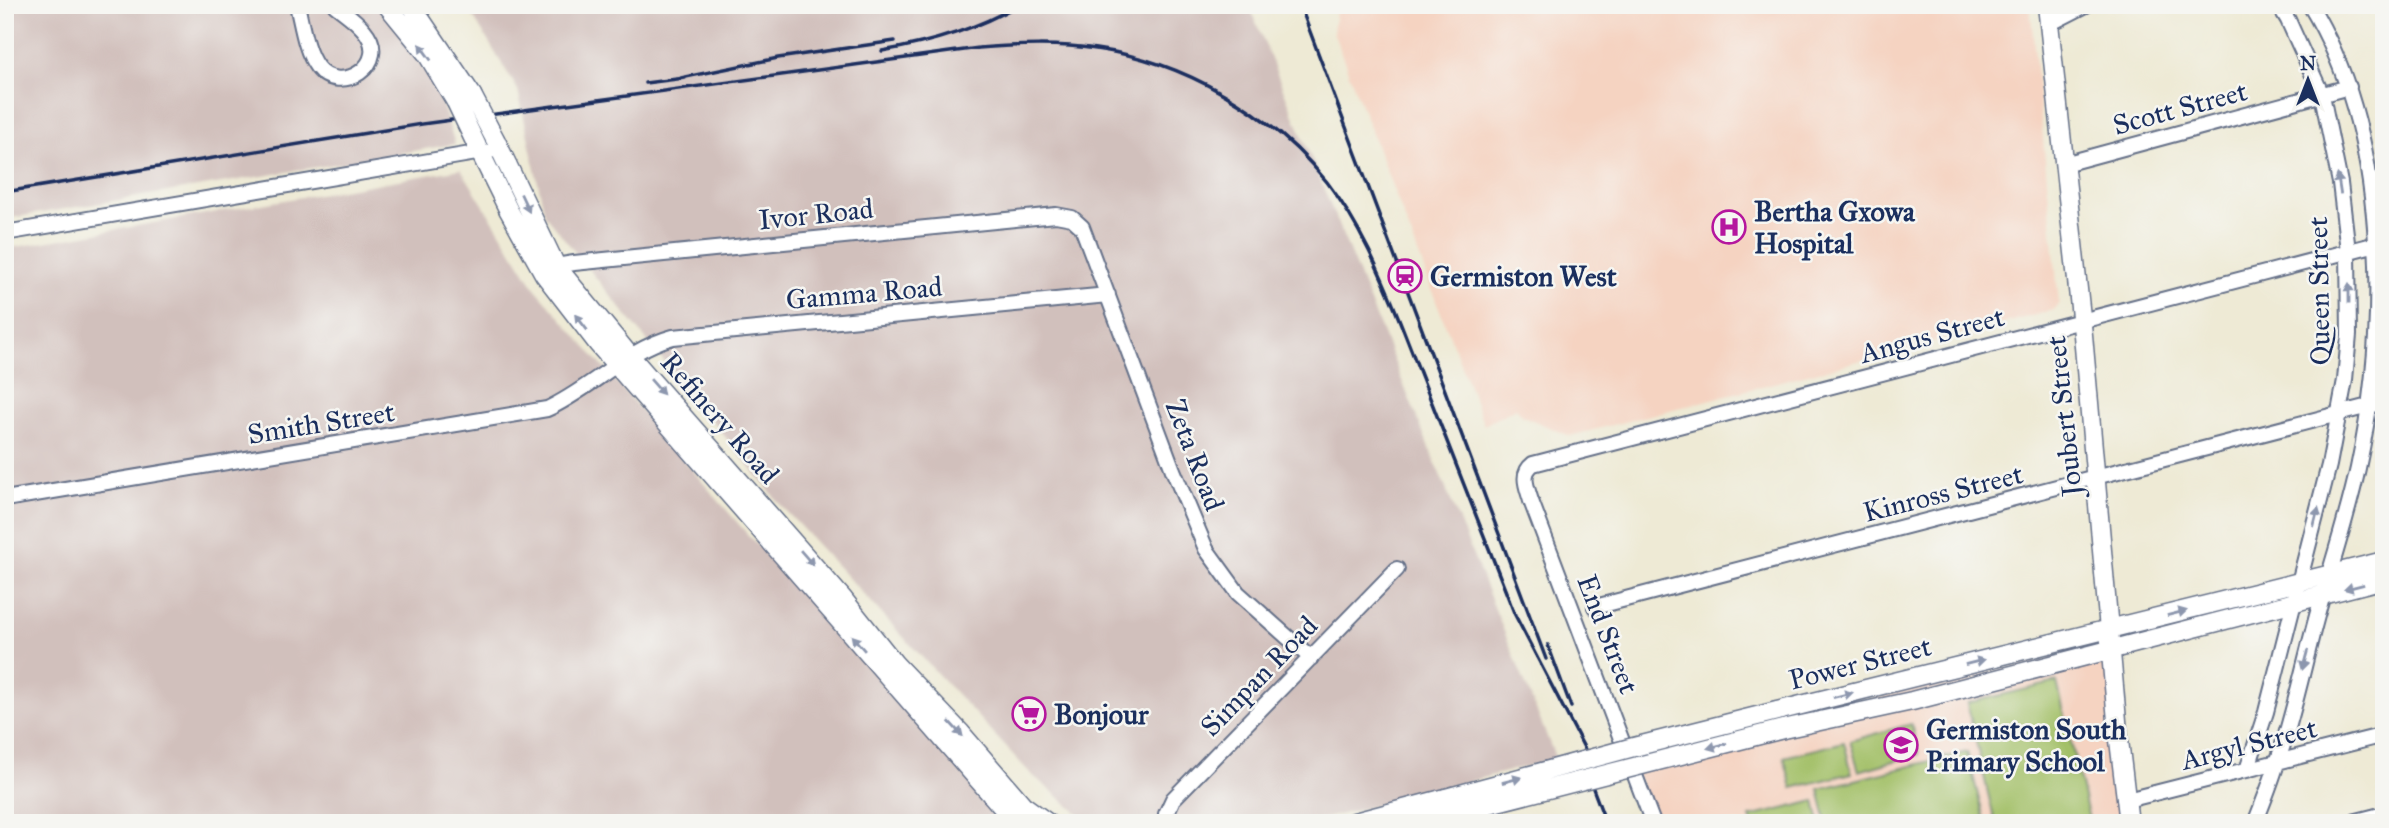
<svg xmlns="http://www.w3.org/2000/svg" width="2389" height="828" viewBox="0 0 2389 828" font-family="'IM FELL Great Primer',serif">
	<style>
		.built { fill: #f5d3c1 }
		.industrial { fill: #d1c0bc }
		.park { fill: #a3c068; stroke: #5f7863; stroke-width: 2 }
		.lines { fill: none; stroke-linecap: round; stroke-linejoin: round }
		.minor-casing { stroke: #657088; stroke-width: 18 }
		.major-casing { stroke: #657088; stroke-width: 21 }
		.minor { stroke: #fff; stroke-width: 14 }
		.major { stroke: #fff; stroke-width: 18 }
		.rail { stroke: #1b2f5e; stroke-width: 3.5 }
		.major-bridge-casing { stroke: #657088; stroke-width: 21; stroke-linecap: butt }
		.major-bridge { stroke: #fff; stroke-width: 18 }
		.oneway { fill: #8d97ae }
		.labels { text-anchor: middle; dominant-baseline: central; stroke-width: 5; stroke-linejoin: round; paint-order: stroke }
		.street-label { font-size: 28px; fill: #1b2f5e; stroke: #f6f6f2 }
		.poi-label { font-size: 28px; font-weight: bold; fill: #1b2f5e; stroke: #f6f6f2; text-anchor: start }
	</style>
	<rect width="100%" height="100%" fill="#f6f6f2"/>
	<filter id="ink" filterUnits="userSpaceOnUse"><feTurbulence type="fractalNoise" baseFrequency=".0143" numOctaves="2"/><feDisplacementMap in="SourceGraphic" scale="14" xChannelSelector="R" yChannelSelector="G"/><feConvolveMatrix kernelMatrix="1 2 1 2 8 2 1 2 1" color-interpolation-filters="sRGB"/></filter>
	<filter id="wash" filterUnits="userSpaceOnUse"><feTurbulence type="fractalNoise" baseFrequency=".00686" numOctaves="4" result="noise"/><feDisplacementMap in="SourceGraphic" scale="28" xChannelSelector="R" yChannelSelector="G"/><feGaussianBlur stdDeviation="1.57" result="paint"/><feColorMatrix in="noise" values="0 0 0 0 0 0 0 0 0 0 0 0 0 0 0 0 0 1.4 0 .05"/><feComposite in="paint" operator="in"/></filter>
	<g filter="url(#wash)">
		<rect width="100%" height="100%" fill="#eeead5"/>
		<path class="built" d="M1337 5H2030L2059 303 2054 310 1570 436 1523 416 1516 408 1484 425 1333 32Z
			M2109 647 2127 823H1655L1631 759 1910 689Z"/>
		<path class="industrial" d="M5 5H381L436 86 455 144 5 219Z
			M466 5H1249L1556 759 1307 823H1090L1031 774 784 509 545 215 518 90Z
			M461 169 535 288 749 536 988 795 1006 823H5V249Z"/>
		<path class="park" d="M2057 682 2089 819 2074 823H1995L1967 703Z
			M1911 724 1919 754 1859 771 1850 741Z
			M1844 742 1852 773 1792 788 1784 757Z
			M1967 752 1985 823H1827L1819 789Z
			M1815 801 1820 823H1752L1750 817Z"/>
	</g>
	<g filter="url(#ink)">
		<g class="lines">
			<defs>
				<path id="minor" d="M297 5C302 25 305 51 317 67 339 97 393 64 364 30 356 20 345 13 335 5
					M2049 24 2086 5
					M2064 164 2349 87
					M5 233 500 149
					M549 271 556 266 574 263 1056 215 1072 218 1082 227 1173 470 1206 549 1238 593 1311 658
					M5 499 547 409C591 389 625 350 673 337L1108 295
					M1595 607 2384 402
					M2247 770 2266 712 2329 465 2345 380 2349 335 2348 251 2340 183 2322 95 2288 20 2279 5
					M2127 800 2384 735
					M1165 823 1166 814 1173 799 1397 569
					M1653 823 1531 501C1527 487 1520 474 1533 464L2384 242
					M2255 823C2263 803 2271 783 2277 763 2295 712 2305 657 2320 605 2333 560 2348 514 2358 468 2389 323 2389 135 2310 5
					M2349 823 2384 814"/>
				<path id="major" d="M387 5 427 54 456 102
					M411 5 472 95
					M2047 5 2083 335 2118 732 2129 823
					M496 141 556 266 630 356 844 600 895 664 961 733 1023 805 1048 823
					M476 144 509 211 544 274 598 344 1016 823
					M1777 711 2384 561
					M1783 729 1912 701 2384 579
					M1351 823 1446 798
					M1416 823 1450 814"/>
			</defs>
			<use href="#minor" class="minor-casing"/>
			<use href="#major" class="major-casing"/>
			<use href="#minor" class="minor"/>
			<use href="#major" class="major"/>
			<path class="rail" d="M1300 5 1546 659
				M882 51C930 43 975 30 1018 5
				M681 78 778 58 895 41
				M645 83 685 78
				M5 192 422 124 979 48C1018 45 1057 43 1096 49 1184 61 1272 113 1327 182 1360 225 1381 274 1401 324L1515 615 1591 761
				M1548 645 1571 707
				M1580 754 1606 823"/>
			<defs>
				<path id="major-bridge" d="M472 95 496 141
					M456 102 476 144
					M1446 798 1630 748 1777 711
					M1450 814 1783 729"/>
			</defs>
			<use href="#major-bridge" class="major-bridge-casing"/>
			<use href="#major-bridge" class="major-bridge"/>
		</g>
		<defs><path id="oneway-solid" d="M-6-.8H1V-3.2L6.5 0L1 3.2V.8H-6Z" transform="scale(1.75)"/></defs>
		<g class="oneway">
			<use href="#oneway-solid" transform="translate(425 52) rotate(-126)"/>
			<use href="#oneway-solid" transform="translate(2339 184) rotate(-99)"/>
			<use href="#oneway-solid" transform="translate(525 203) rotate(65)"/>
			<use href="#oneway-solid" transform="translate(2349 293) rotate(-90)"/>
			<use href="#oneway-solid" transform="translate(581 322) rotate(-128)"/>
			<use href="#oneway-solid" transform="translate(657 387) rotate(49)"/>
			<use href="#oneway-solid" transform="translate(2316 517) rotate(-76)"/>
			<use href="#oneway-solid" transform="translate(807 558) rotate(49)"/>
			<use href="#oneway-solid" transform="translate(2354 587) rotate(166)"/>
			<use href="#oneway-solid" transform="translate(2177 613) rotate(-14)"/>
			<use href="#oneway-solid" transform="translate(858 643) rotate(-131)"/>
			<use href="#oneway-solid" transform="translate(2305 660) rotate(105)"/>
			<use href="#oneway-solid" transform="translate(1975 662) rotate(-14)"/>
			<use href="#oneway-solid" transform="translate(1843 695) rotate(-14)"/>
			<use href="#oneway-solid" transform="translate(956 729) rotate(47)"/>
			<use href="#oneway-solid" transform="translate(1717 746) rotate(166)"/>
			<use href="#oneway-solid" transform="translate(1512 780) rotate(-15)"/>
		</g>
	</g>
	<defs>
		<symbol id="hospital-ring" viewBox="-11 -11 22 22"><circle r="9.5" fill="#f6f6f2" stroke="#b5179e" stroke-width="1.5"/><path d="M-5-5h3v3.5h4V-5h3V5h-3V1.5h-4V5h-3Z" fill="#b5179e"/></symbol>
		<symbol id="station-ring" viewBox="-11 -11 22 22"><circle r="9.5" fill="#f6f6f2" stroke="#b5179e" stroke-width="1.5"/><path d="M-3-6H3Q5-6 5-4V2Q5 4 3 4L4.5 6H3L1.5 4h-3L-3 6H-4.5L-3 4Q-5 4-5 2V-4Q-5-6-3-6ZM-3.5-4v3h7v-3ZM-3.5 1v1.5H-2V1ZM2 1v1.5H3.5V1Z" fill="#b5179e"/></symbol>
		<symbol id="supermarket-ring" viewBox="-11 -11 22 22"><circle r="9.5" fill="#f6f6f2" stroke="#b5179e" stroke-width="1.5"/><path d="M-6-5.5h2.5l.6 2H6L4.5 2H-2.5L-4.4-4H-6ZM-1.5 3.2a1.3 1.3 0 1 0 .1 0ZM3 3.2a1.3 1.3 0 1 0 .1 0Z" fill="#b5179e"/></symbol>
		<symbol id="school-ring" viewBox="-11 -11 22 22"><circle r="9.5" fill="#f6f6f2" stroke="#b5179e" stroke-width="1.5"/><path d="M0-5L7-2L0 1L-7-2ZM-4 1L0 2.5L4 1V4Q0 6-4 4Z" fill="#b5179e"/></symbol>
	</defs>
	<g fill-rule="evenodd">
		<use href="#hospital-ring" x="1710" y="208" width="38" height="38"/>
		<use href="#station-ring" x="1386" y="257" width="38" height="38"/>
		<use href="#supermarket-ring" x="1010" y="695" width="38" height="38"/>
		<use href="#school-ring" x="1882" y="726" width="38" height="38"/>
	</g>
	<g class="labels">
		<g class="street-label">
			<text transform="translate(2180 108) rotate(-15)">Scott Street</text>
			<text transform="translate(816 214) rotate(-6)">Ivor Road</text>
			<text transform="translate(2319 291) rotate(-91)">Queen Street</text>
			<text transform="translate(864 293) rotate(-5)">Gamma Road</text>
			<text transform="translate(1932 335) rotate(-15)">Angus Street</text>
			<text transform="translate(2064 416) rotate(-96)">Joubert Street</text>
			<text transform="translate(720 418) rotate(49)">Refinery Road</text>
			<text transform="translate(321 423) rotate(-9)">Smith Street</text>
			<text transform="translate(1195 455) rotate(69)">Zeta Road</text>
			<text transform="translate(1943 493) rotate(-14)">Kinross Street</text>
			<text transform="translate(1608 634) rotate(69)">End Street</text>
			<text transform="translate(1860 663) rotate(-14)">Power Street</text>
			<text transform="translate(1259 676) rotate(-46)">Simpan Road</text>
			<text transform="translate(2249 744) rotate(-14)">Argyl Street</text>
		</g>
		<g class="poi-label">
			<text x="1754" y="211">Bertha Gxowa<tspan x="1754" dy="32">Hospital</tspan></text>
			<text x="1430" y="276">Germiston West</text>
			<text x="1054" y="714">Bonjour</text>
			<text x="1926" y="729">Germiston South<tspan x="1926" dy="32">Primary School</tspan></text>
		</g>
	</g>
	<rect width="2389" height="828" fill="none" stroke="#f6f6f2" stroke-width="28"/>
	<g transform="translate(2308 80)" stroke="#f6f6f2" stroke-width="5" paint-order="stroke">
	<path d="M0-5L12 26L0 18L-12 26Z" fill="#1b2f5e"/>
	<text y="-10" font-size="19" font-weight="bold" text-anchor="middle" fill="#1b2f5e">N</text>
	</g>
</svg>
